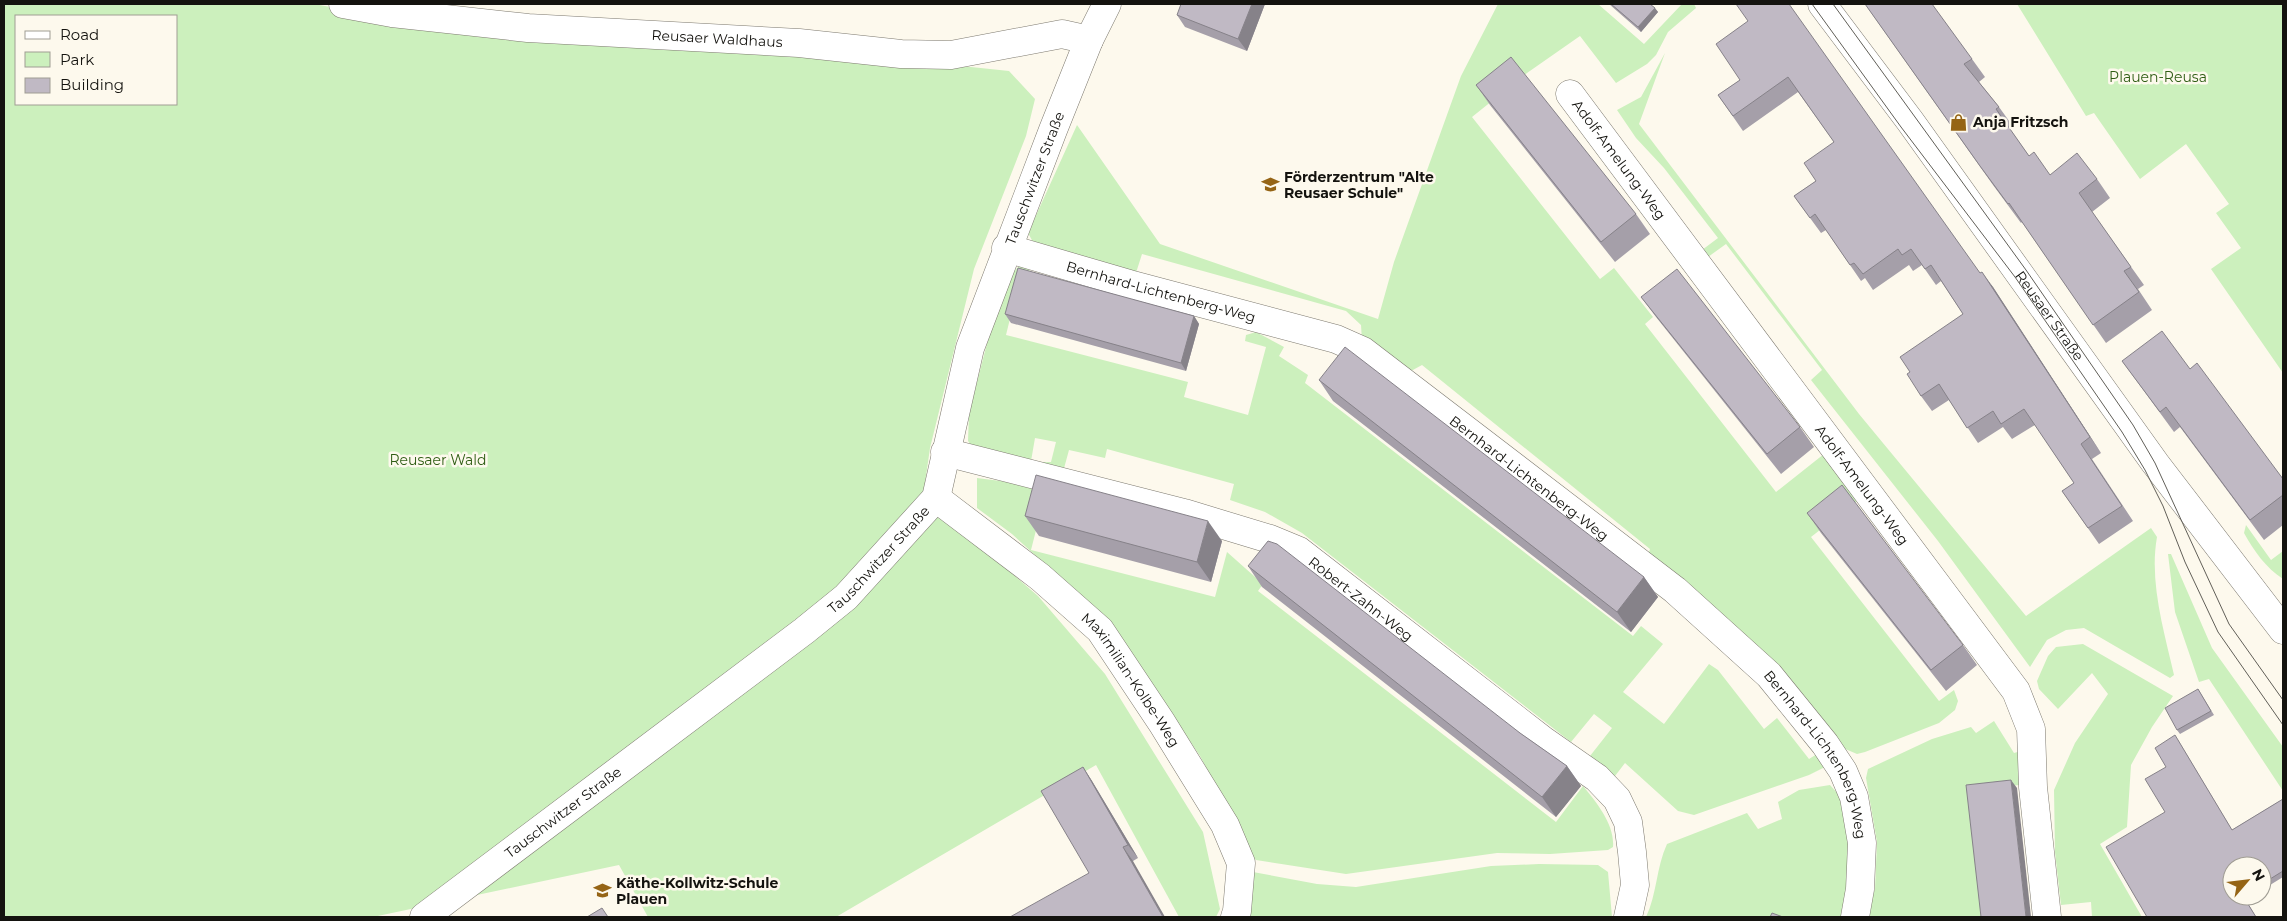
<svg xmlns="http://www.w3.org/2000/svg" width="2287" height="921" viewBox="0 0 2287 921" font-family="Montserrat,sans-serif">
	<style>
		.green { fill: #ccf0bd; fill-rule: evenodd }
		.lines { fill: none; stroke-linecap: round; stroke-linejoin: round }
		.minor-casing { stroke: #7d796f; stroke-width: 29 }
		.minor { stroke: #fff; stroke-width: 28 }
		.tram { stroke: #615f58; stroke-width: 1 }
		.wall { fill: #a59fa9 }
		.shaded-wall { fill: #868289 }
		.building { fill: #c0b9c4; stroke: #868289 }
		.labels { text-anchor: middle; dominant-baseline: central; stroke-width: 5; stroke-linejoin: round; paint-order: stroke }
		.street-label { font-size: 14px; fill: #14130f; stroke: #fdf9ed }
		.park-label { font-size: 14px; fill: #2f5d14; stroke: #fdf9ed }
		.poi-label { font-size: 14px; font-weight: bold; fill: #14130f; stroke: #fdf9ed; text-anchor: start }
	</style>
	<rect width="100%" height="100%" fill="#fdf9ed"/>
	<path class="green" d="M4 4H314L396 19 530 34 971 67 1009 71 1035 99 1026 136 974 269 930 448 923 497 1038 596 1105 674 1203 832 1220 909 1216 917H1179L1096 765 836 917H648L619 865 373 917H4ZM16 16H176V104H16Z
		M1498 4H1598L1644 44 1682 4H1694L1696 8 1668 32 1656 55 1647 64 1616 83 1580 36 1527 73 1472 117 1600 279 1614 268 1653 317 1645 324 1776 492 1824 454 1857 501 1811 537 1939 701 1954 690 1958 701 1955 710 1939 723 1865 752 1857 754 1843 748 1647 559 1650 549 1422 365 1411 371 1362 340 1361 325 1346 311 1142 254 1135 276 1033 242 1028 233 1077 125 1160 244 1378 319 1394 262 1461 76Z
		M2017 4H2283V373L2211 269 2241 248 2216 213 2229 204 2186 144 2140 179 2094 113 2086 116Z
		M1665 53 1639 124 1859 414 2026 616 2151 528 2157 537C2149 582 2164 631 2174 675L2170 678 2084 628 2066 630 2047 640 2030 667 1938 541 1811 380 1822 370 1726 244 1708 257 1702 250 1718 238 1664 168 1636 138 1617 110 1641 97Z
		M1019 266H1031L1028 275 1021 274 1006 335 1188 382 1184 397 1248 415 1266 347 1245 341 1246 335 1256 332 1284 347 1279 356 1308 375 1305 383 1633 636 1641 626 1663 644 1623 692 1664 724 1709 664 1718 670 1764 729 1777 718 1809 759 1817 754 1825 767 1809 775 1694 815 1678 811 1625 763 1615 776 1590 756 1612 728 1594 714 1571 742 1302 533 1265 512 1230 500 1234 484 1107 449 1105 458 1069 450 1063 472 1042 468 1043 462H1051L1056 442 1035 438 1030 467 978 455 968 441 969 413 991 328 1010 276Z
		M977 478 1047 487 1031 550 1215 597 1227 552 1263 584 1258 591 1556 822 1583 786C1597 803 1615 825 1613 847L1608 850 1550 854 1497 853 1346 874 1256 860 1246 853 1231 814 1200 756 1129 651 1084 600 1012 534 977 508Z
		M2246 525 2271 560 2283 551V579C2266 568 2254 551 2244 533Z
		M2168 554H2171L2212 648 2283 747V791L2209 679 2199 682 2175 612Z
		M2083 644 2173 696 2152 727 2131 765 2127 827 2100 844 2142 917H2092L2091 902 2061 905 2055 852 2054 790 2075 743 2108 694 2092 673 2058 709 2039 689 2037 681 2048 656 2056 647Z
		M1994 721 2014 753 2021 751 2019 785 1969 791 1983 917H1865L1875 889 1877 842 1866 778 1868 769 1932 739 1971 727 1976 733Z
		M1830 785 1841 797 1853 840 1848 917H1646C1657 894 1656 868 1667 844L1747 813 1758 829 1782 819 1778 802 1799 790Z
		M1539 864 1598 865 1608 872 1612 917H1243L1253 872 1317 884 1356 887 1491 866Z"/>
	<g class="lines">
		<defs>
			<g id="minor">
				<path id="s1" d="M343 4 392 13 528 28 799 43 901 54 951 55 1062 34 1089 40"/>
				<path id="s2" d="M1822 4 1910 121 2155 463 2283 630"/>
				<path id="s3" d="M1570 94 2016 691 2031 729 2033 787 2047 917"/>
				<path id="s4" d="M1006 248 1129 284 1336 339 1363 351 1675 590 1769 675 1825 744 1843 771 1854 797 1862 843 1860 889 1855 917"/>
				<path id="s5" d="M945 452 1184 513 1270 539 1299 551 1544 741 1597 778 1617 799 1628 822 1632 852 1635 885 1628 917"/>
				<path id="s6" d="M936 498 1040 577 1100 630 1162 723 1225 825 1241 863 1237 911 1235 917"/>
				<path id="s7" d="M424 917 804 631 846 597 936 498 970 348 1053 130 1089 40 1107 4"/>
			</g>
		</defs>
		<use href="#minor" class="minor-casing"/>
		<use href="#minor" class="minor"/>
		<path class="tram" d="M1812 4 1901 127 2015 277 2122 432 2145 470 2163 506 2185 562 2218 632 2283 725
			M1833 4 2026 270 2133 425 2155 463 2229 624 2283 700"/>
	</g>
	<path class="wall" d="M1265 4 1247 51 1185 27 1177 15Z
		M1609 4H1650L1658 12 1641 32Z
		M1865 4 1972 59 1985 77 1979 82 1999 107 2012 125 2009 128 2029 156 2050 175 2097 179 2110 198 2092 212 2144 285 2138 289 2152 310 2106 343 2022 222 2021 223 1993 185Z
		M1748 21 1993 287 2101 453 2092 459 2133 521 2099 544 2062 491 2074 483 2035 425 2012 439 2003 427 1978 443 1949 400 1932 411 1921 396 1910 372 1963 314 1941 281 1936 285 1922 265 1913 271 1909 265 1873 290 1865 278 1861 281 1826 230 1821 233 1794 196 1816 181 1834 142 1798 92 1743 131 1718 95 1740 80Z
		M1476 85 1636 214 1650 234 1615 262 1490 105Z
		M1641 297 1800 427 1814 447 1781 474 1656 317Z
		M1005 314 1194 316 1199 324 1186 371 1011 323Z
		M2122 361 2190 369 2283 479V525L2264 540 2180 427 2174 432Z
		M1319 380 1644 577 1658 597 1631 632 1333 401Z
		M1807 513 1963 645 1977 665 1946 691 1821 533Z
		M1025 516 1222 541 1211 582 1039 536Z
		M1248 566 1520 733 1567 766 1581 786 1556 817 1262 587Z
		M2198 689 2214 715 2180 734 2177 730Z
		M2178 740 2232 830 2283 799V877L2262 890V866L2232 896H2252L2246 900 2256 917H2147L2165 812 2166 767Z
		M1083 767 1092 781 1138 858 1133 861 1089 873Z"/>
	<path class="shaded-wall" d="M1252 4H1265L1247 51 1238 39Z
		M1655 8 1658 12 1641 32 1638 27Z
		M1982 272 1993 287 2101 453 2090 437Z
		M1194 316 1199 324 1186 371 1181 363Z
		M1208 521 1222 541 1211 582 1197 562Z
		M1644 577 1658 597 1631 632 1617 612Z
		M1567 766 1581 786 1556 817 1542 797Z
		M1083 767 1092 781 1138 858 1128 845Z
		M2011 780 2017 788 2031 917H2026Z
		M1123 847 1133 861 1165 917H1163Z"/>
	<path class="building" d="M1181 4H1252L1238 39 1177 15Z
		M1611 4H1650L1655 8 1638 27Z
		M1736 4H1789L1980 273 1982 272 2090 437 2081 444 2122 506 2088 528 2062 491 2074 483 2024 409 2001 424 1993 411 1967 428 1939 384 1921 396 1907 374 1910 372 1900 357 1963 314 1931 265 1925 269 1911 249 1902 255 1898 249 1863 274 1854 263 1850 265 1815 214 1810 218 1794 196 1816 181 1804 163 1834 142 1788 77 1733 116 1718 95 1740 80 1716 44 1748 21Z
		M1865 4H1932L1972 59 1964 64 1999 107 1996 109 2029 156 2034 152 2050 175 2077 153 2097 179 2079 193 2131 267 2124 271 2139 292 2093 325 2009 203 2008 204 1980 166Z
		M1511 57 1636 214 1601 242 1476 85Z
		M1018 268 1194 316 1181 363 1005 314Z
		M1677 269 1800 427 1767 454 1641 297Z
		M2162 331 2190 369 2197 363 2283 479V495L2250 520 2166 407 2160 412 2122 361Z
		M1345 347 1644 577 1617 612 1319 380Z
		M1036 475 1208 521 1197 562 1025 516Z
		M1842 485 1963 645 1931 670 1807 513Z
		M1268 541 1277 544 1520 733 1567 766 1542 797 1248 566Z
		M2198 689 2211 711 2177 730 2165 708Z
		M2175 735 2232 830 2283 799V871L2262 884V866H2232V896H2243L2256 917H2147L2106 847 2165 812 2145 779 2166 767 2155 748Z
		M1083 767 1128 845 1123 847 1163 917H1010L1089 873 1041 791Z
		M2011 780 2026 917H1981L1966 785Z
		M602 908 608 917H587Z
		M1772 913 1783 917H1770Z"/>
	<defs>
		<symbol id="shop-bare" viewBox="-9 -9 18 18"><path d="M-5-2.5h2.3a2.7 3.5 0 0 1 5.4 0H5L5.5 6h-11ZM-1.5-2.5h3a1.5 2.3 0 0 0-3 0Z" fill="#956415" stroke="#fdf9ed" stroke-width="2.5" paint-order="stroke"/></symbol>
		<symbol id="school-bare" viewBox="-9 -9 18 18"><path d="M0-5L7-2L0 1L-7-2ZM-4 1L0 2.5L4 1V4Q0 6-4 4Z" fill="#956415" stroke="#fdf9ed" stroke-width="2.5" paint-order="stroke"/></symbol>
	</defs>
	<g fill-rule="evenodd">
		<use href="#shop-bare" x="1946" y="110" width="25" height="25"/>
		<use href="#school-bare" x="1258" y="172" width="25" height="25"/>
		<use href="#school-bare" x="590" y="878" width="25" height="25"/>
	</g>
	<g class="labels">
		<g class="street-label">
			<text stroke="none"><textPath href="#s1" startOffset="376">Reusaer Waldhaus</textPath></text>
			<text stroke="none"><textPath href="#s3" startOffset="82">Adolf-Amelung-Weg</textPath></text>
			<text stroke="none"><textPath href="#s7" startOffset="999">Tauschwitzer Straße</textPath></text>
			<text stroke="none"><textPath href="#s4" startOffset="161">Bernhard-Lichtenberg-Weg</textPath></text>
			<text stroke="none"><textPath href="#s2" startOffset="386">Reusaer Straße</textPath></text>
			<text stroke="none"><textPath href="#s4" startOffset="581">Bernhard-Lichtenberg-Weg</textPath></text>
			<text stroke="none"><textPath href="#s3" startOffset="488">Adolf-Amelung-Weg</textPath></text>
			<text stroke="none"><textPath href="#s7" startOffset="579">Tauschwitzer Straße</textPath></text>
			<text stroke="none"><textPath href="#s5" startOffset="446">Robert-Zahn-Weg</textPath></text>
			<text stroke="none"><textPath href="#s6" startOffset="269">Maximilian-Kolbe-Weg</textPath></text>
			<text stroke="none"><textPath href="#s4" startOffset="986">Bernhard-Lichtenberg-Weg</textPath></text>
			<text stroke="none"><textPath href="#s7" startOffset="174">Tauschwitzer Straße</textPath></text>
		</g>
		<g class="park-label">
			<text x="2158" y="77">Plauen-Reusa</text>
			<text x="438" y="460">Reusaer Wald</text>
		</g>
		<g class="poi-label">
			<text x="1973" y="122">Anja Fritzsch</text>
			<text x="1284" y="177">Förderzentrum "Alte<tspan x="1284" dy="16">Reusaer Schule"</tspan></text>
			<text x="616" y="883">Käthe-Kollwitz-Schule<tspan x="616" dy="16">Plauen</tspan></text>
		</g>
	</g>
	<rect width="2287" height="921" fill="none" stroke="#14130f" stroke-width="10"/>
	<rect x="15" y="15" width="162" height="90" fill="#fdf9ed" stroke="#a09d94"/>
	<rect x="25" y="31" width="25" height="8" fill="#ffffff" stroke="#a09d94"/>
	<text x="60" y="40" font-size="15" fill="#14130f">Road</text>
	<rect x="25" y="52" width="25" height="15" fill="#ccf0bd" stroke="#a09d94"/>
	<text x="60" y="65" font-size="15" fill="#14130f">Park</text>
	<rect x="25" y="78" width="25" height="15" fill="#c0b9c4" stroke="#a09d94"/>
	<text x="60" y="90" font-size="15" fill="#14130f">Building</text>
	<g transform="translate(2247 881) rotate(62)"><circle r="24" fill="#fdf9ed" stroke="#a09d94"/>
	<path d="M0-4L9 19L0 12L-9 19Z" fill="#956415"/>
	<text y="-8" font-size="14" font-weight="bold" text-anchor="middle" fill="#14130f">N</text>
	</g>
</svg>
